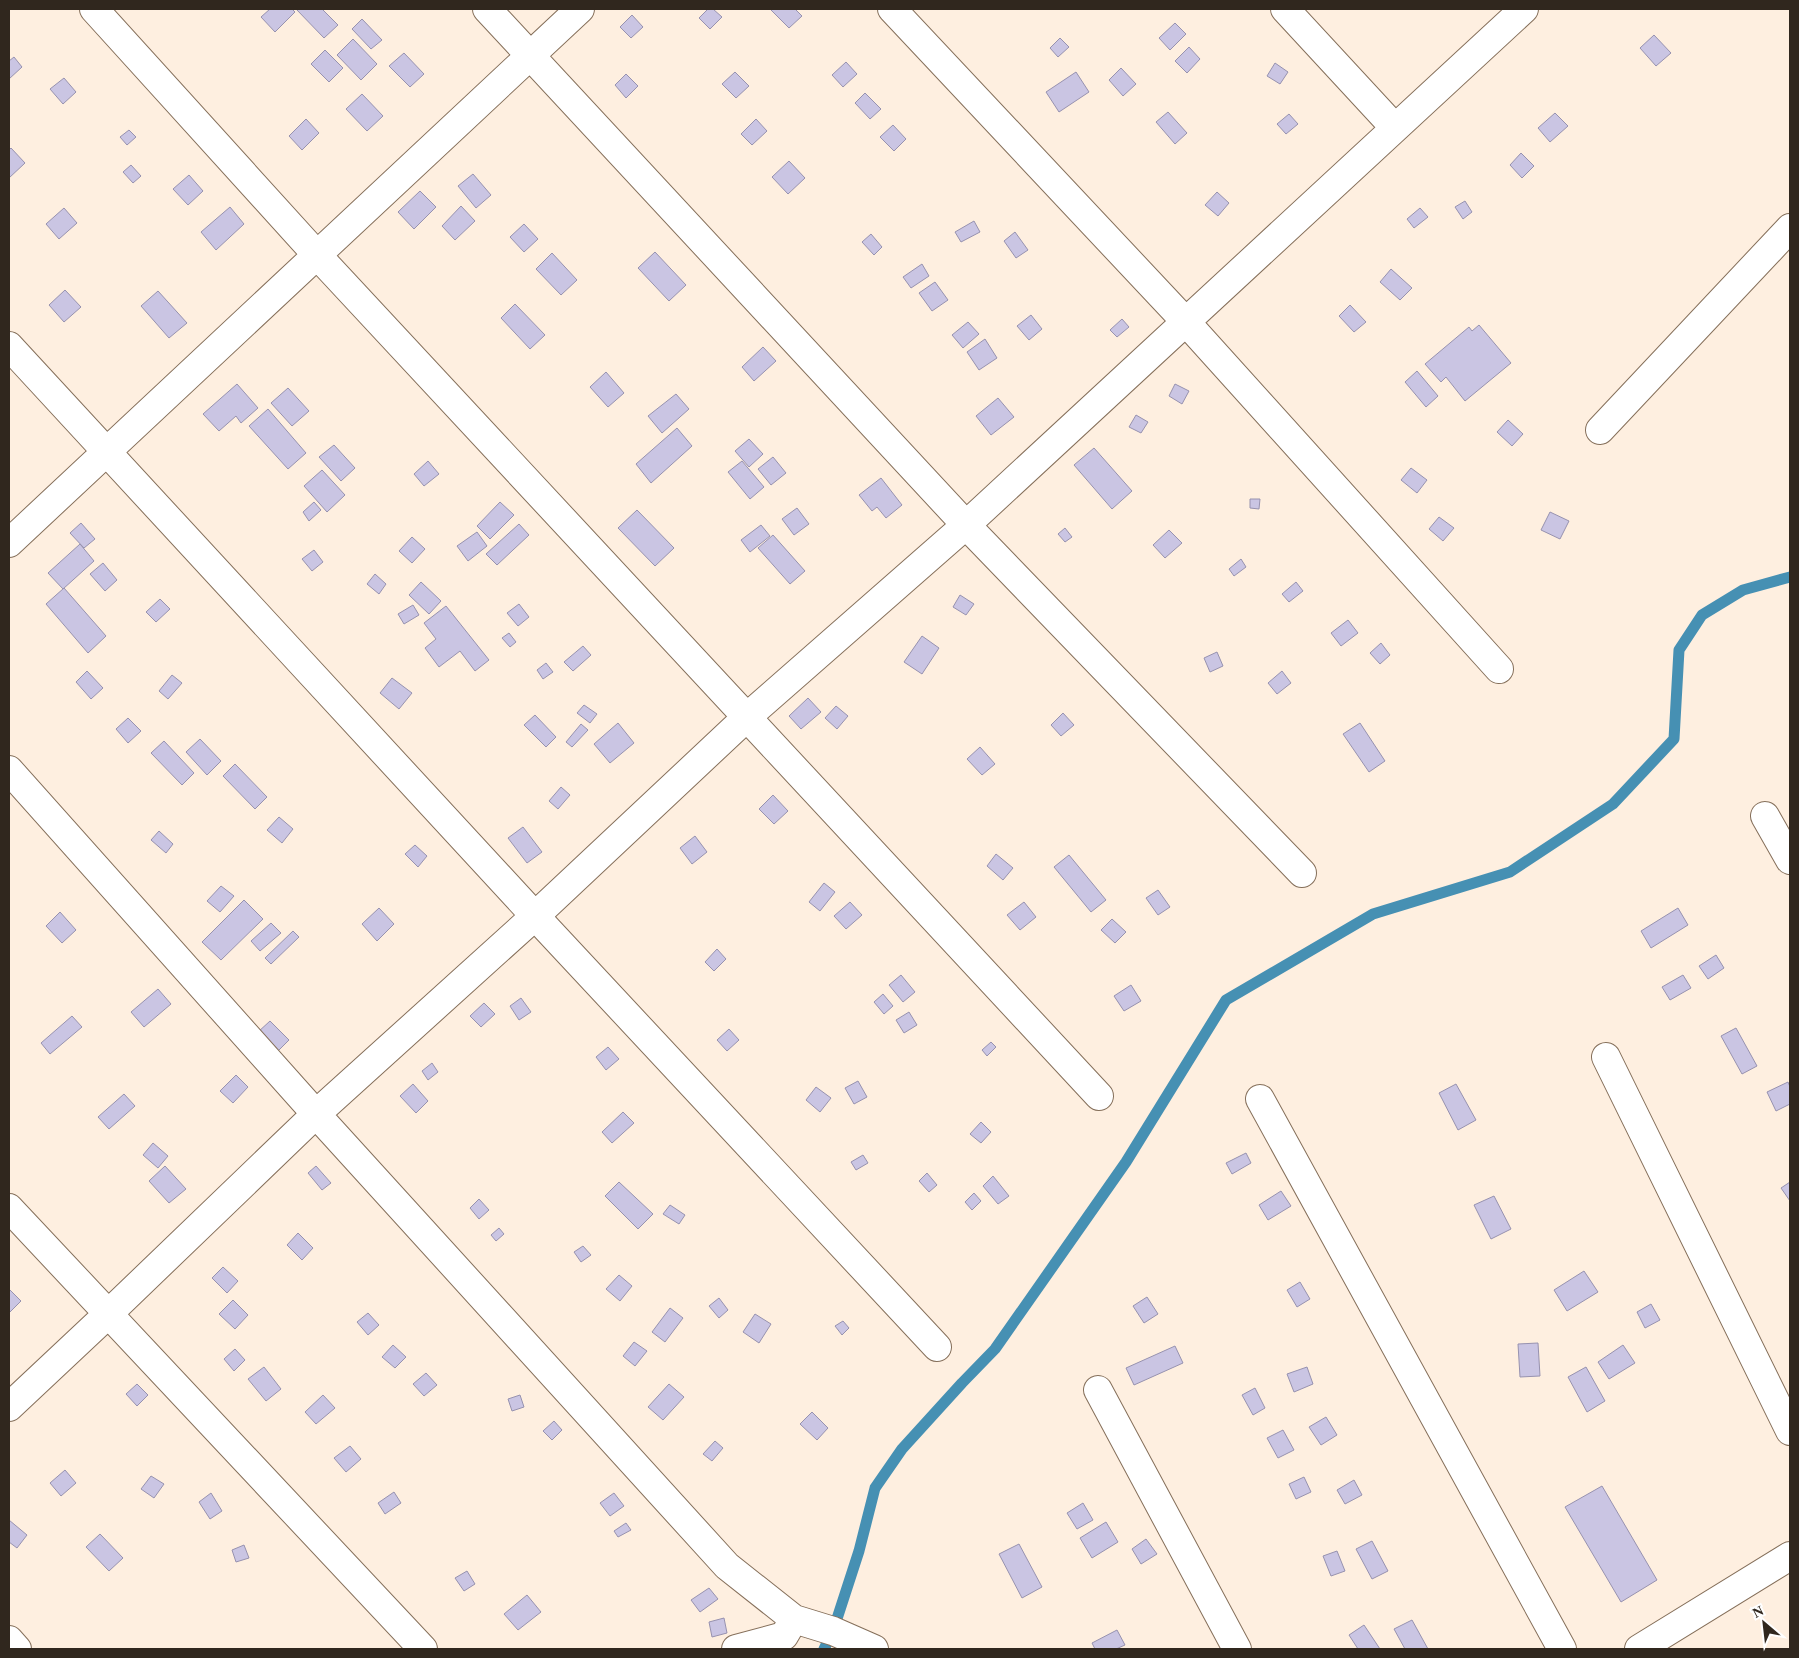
<svg xmlns="http://www.w3.org/2000/svg" width="1799" height="1658" viewBox="0 0 1799 1658" font-family="'Times New Roman',serif">
	<style>
		.lines { fill: none; stroke-linecap: round; stroke-linejoin: round }
		.stream { stroke: #4690b3; stroke-width: 11 }
		.building { fill: #cac5e3; stroke: #9792af }
		.street-casing { stroke: #856f5a; stroke-width: 30 }
		.street { stroke: #fff; stroke-width: 28 }
	</style>
	<rect width="100%" height="100%" fill="#feefe0"/>
	<g class="lines">
		<path class="stream" d="M824 1649 833 1631 859 1551 875 1488 902 1449 962 1383 995 1349 1126 1162 1226 1000 1373 914 1510 872 1613 804 1674 739 1679 650 1702 615 1743 590 1790 577"/>
	</g>
	<path class="building" d="M270 9H292L295 12 275 32 261 17Z
		M296 9H322L338 25 324 38Z
		M708 9H713L722 17 710 29 699 18Z
		M770 9H795L802 16 789 28Z
		M632 15 643 27 631 38 620 27Z
		M362 19 382 40 371 49 352 29Z
		M1175 23 1186 34 1170 50 1159 38Z
		M1654 35 1671 53 1656 66 1640 48Z
		M1060 38 1069 47 1058 57 1050 48Z
		M353 39 377 64 361 80 337 55Z
		M1189 47 1200 59 1187 73 1175 61Z
		M325 50 343 68 329 82 311 64Z
		M404 53 424 74 410 87 389 66Z
		M14 57 22 67 9 79V61Z
		M846 62 857 74 843 87 832 75Z
		M1275 63 1288 72 1280 84 1267 76Z
		M1121 68 1136 84 1123 96 1109 80Z
		M735 72 749 86 736 98 722 84Z
		M1076 72 1089 92 1059 112 1046 92Z
		M626 74 638 86 626 98 615 85Z
		M64 78 76 92 63 104 50 89Z
		M865 93 881 109 870 119 855 103Z
		M362 94 383 116 367 131 346 109Z
		M1168 112 1187 133 1175 144 1156 122Z
		M1555 113 1568 126 1550 142 1538 128Z
		M1289 114 1298 124 1286 134 1277 124Z
		M306 119 319 133 302 150 289 136Z
		M756 119 767 131 752 145 741 134Z
		M893 125 906 139 894 151 880 137Z
		M129 130 136 137 127 145 120 137Z
		M11 148 25 163 9 178V150Z
		M1521 153 1534 166 1522 178 1510 165Z
		M789 161 805 178 788 194 772 177Z
		M131 165 141 176 133 183 123 172Z
		M473 174 491 195 476 208 458 186Z
		M189 175 203 191 188 205 173 189Z
		M420 191 436 207 414 229 398 212Z
		M1217 192 1229 203 1218 216 1205 205Z
		M1465 201 1472 212 1463 219 1455 207Z
		M461 206 475 221 455 240 442 226Z
		M230 207 244 224 216 250 201 232Z
		M64 208 77 223 59 239 46 224Z
		M1420 208 1428 217 1414 228 1407 219Z
		M974 221 980 232 961 242 955 232Z
		M524 224 538 239 524 252 510 237Z
		M1015 232 1028 250 1016 258 1004 241Z
		M871 234 882 247 874 255 862 242Z
		M655 252 686 285 669 301 638 268Z
		M552 253 577 280 561 295 536 269Z
		M922 264 929 276 911 288 903 277Z
		M1391 269 1412 288 1400 300 1380 282Z
		M935 282 948 300 932 311 919 293Z
		M65 290 81 307 64 322 49 305Z
		M158 291 187 323 169 338 141 306Z
		M515 304 545 335 530 349 501 318Z
		M1350 305 1366 322 1354 332 1339 316Z
		M1031 315 1042 329 1029 340 1017 326Z
		M1122 319 1129 327 1117 337 1110 330Z
		M968 322 979 334 963 348 952 335Z
		M1479 325 1511 363 1465 401 1446 377 1441 382 1425 364 1469 327 1472 331Z
		M985 339 997 358 979 370 967 352Z
		M763 347 776 361 754 381 742 367Z
		M1417 371 1438 396 1426 407 1405 382Z
		M606 372 624 393 608 407 590 387Z
		M237 384 258 408 241 423 236 416 219 431 203 414Z
		M1175 384 1189 391 1182 404 1169 396Z
		M288 388 309 411 292 426 271 403Z
		M676 394 689 409 662 433 648 416Z
		M998 398 1014 417 991 435 976 416Z
		M268 409 306 453 288 469 249 426Z
		M1136 415 1148 422 1141 433 1129 427Z
		M1508 420 1523 434 1512 446 1497 432Z
		M677 428 692 446 651 483 636 464Z
		M749 439 763 454 749 467 735 451Z
		M334 445 355 468 341 481 319 457Z
		M1094 448 1132 491 1112 509 1074 465Z
		M773 457 786 473 771 485 758 469Z
		M428 461 439 474 424 486 414 474Z
		M742 461 764 487 750 499 728 472Z
		M1411 468 1427 480 1417 493 1401 480Z
		M322 470 345 495 327 512 304 486Z
		M881 478 902 505 886 518 877 507 872 511 859 495Z
		M1250 499H1260L1259 509 1250 508Z
		M314 502 321 510 309 521 303 512Z
		M500 502 514 515 490 539 477 526Z
		M797 508 809 524 794 535 782 519Z
		M637 510 674 548 655 566 618 528Z
		M1550 512 1569 521 1560 539 1541 530Z
		M1439 517 1454 528 1443 541 1429 529Z
		M81 523 95 539 84 548 70 533Z
		M519 524 529 535 497 565 486 554Z
		M761 525 770 536 750 552 741 540Z
		M1065 528 1072 537 1065 542 1058 534Z
		M1169 530 1182 543 1165 558 1153 545Z
		M477 532 487 546 468 561 457 546Z
		M773 535 805 571 790 584 758 548Z
		M412 537 425 549 412 563 399 551Z
		M80 544 94 561 63 589 48 573Z
		M314 550 323 562 312 571 302 559Z
		M1241 559 1246 567 1234 576 1229 569Z
		M103 563 117 580 105 591 90 574Z
		M375 574 386 584 379 594 367 584Z
		M421 582 441 601 429 614 409 595Z
		M1296 582 1303 591 1289 602 1282 594Z
		M64 588 106 636 88 653 46 604Z
		M960 595 974 604 966 615 953 607Z
		M160 599 170 609 156 622 146 612Z
		M519 604 529 617 518 626 507 613Z
		M413 605 419 615 404 624 398 614Z
		M446 606 489 660 475 671 460 651 439 667 425 648 436 639 424 623Z
		M1348 620 1358 633 1341 646 1331 633Z
		M509 633 516 642 510 647 502 638Z
		M922 636 939 648 922 674 904 662Z
		M1381 643 1390 655 1380 664 1370 653Z
		M583 646 591 655 573 671 564 662Z
		M1217 652 1223 666 1210 672 1204 658Z
		M546 663 553 672 543 679 537 670Z
		M87 671 103 688 91 699 76 682Z
		M1282 671 1291 683 1277 694 1268 683Z
		M172 675 182 683 168 699 159 691Z
		M392 678 412 693 399 709 380 693Z
		M808 698 821 712 801 729 789 716Z
		M584 705 597 714 590 723 577 713Z
		M836 706 848 716 837 729 825 718Z
		M1063 713 1074 725 1061 736 1051 725Z
		M535 715 556 737 546 747 524 725Z
		M128 718 141 731 128 743 116 729Z
		M618 723 634 743 610 763 594 744Z
		M1360 723 1385 761 1369 772 1343 734Z
		M581 724 588 730 572 747 566 742Z
		M200 739 221 761 207 775 186 752Z
		M164 741 194 773 182 785 151 753Z
		M980 747 995 764 982 775 967 759Z
		M235 764 267 797 255 809 223 776Z
		M561 787 570 795 558 809 549 801Z
		M773 795 788 811 774 824 759 809Z
		M279 817 293 829 282 843 267 830Z
		M523 827 542 852 527 863 508 838Z
		M159 831 173 844 166 853 151 840Z
		M695 836 707 852 692 864 680 848Z
		M415 845 427 856 418 867 405 854Z
		M996 854 1013 868 1003 880 987 866Z
		M1069 855 1106 900 1091 912 1054 867Z
		M824 883 835 892 820 911 809 902Z
		M221 886 234 896 220 912 207 901Z
		M1158 890 1170 907 1158 915 1146 898Z
		M244 900 263 919 221 960 202 942Z
		M850 902 862 915 846 929 834 916Z
		M1024 902 1036 917 1020 930 1007 915Z
		M379 908 394 924 377 941 362 924Z
		M1678 908 1688 925 1651 948 1641 931Z
		M60 912 76 930 62 943 46 926Z
		M1112 919 1126 932 1115 943 1101 930Z
		M271 923 281 933 260 951 251 941Z
		M293 931 299 937 271 964 265 958Z
		M717 949 726 959 714 971 705 962Z
		M1716 955 1724 968 1708 979 1699 966Z
		M901 975 915 992 903 1002 889 985Z
		M1683 975 1691 988 1670 1000 1662 987Z
		M1131 985 1141 1001 1124 1011 1114 996Z
		M158 989 171 1004 144 1027 131 1012Z
		M883 994 893 1006 884 1014 874 1002Z
		M521 998 531 1012 519 1020 510 1006Z
		M484 1003 495 1014 481 1027 470 1016Z
		M909 1012 917 1025 904 1033 896 1020Z
		M72 1016 82 1027 50 1054 41 1043Z
		M270 1021 289 1040 277 1052 258 1032Z
		M1736 1028 1757 1066 1742 1074 1721 1036Z
		M729 1029 739 1040 727 1051 717 1040Z
		M991 1042 996 1047 987 1056 982 1050Z
		M608 1047 619 1059 606 1070 596 1057Z
		M432 1063 438 1072 428 1080 422 1071Z
		M236 1075 248 1087 233 1103 220 1091Z
		M858 1081 867 1097 854 1104 845 1088Z
		M1788 1082 1790 1087V1104L1776 1111 1767 1092Z
		M413 1084 428 1101 416 1113 400 1096Z
		M1456 1084 1476 1120 1458 1130 1439 1093Z
		M816 1087 831 1098 820 1112 806 1100Z
		M124 1094 135 1106 109 1129 98 1117Z
		M623 1112 634 1123 612 1143 602 1132Z
		M981 1122 991 1132 981 1143 970 1134Z
		M153 1143 168 1156 158 1168 143 1155Z
		M1246 1153 1251 1163 1232 1174 1226 1163Z
		M863 1155 868 1163 856 1170 851 1162Z
		M165 1166 186 1189 169 1203 149 1181Z
		M316 1166 331 1183 322 1190 308 1173Z
		M927 1173 937 1185 929 1192 919 1181Z
		M993 1176 1009 1196 998 1204 983 1186Z
		M619 1182 653 1214 638 1229 605 1196Z
		M1790 1182V1201L1781 1188Z
		M1281 1191 1291 1206 1268 1220 1259 1205Z
		M974 1193 981 1201 972 1210 965 1202Z
		M1494 1196 1511 1229 1491 1239 1474 1205Z
		M479 1199 489 1210 479 1219 470 1208Z
		M670 1205 685 1215 679 1224 663 1214Z
		M499 1228 504 1234 496 1241 491 1235Z
		M298 1233 313 1248 302 1260 287 1245Z
		M583 1246 591 1255 581 1262 574 1252Z
		M223 1267 238 1281 227 1293 212 1278Z
		M1584 1271 1598 1292 1567 1311 1554 1290Z
		M619 1275 632 1286 620 1301 606 1289Z
		M1300 1282 1310 1299 1297 1307 1287 1290Z
		M9 1289 21 1301 9 1313Z
		M1147 1297 1158 1314 1144 1323 1133 1306Z
		M719 1298 728 1310 719 1318 709 1306Z
		M233 1300 248 1315 235 1329 219 1314Z
		M1651 1304 1660 1320 1645 1328 1637 1312Z
		M670 1308 683 1318 665 1342 652 1332Z
		M368 1313 379 1325 368 1335 357 1322Z
		M755 1314 771 1324 759 1343 743 1332Z
		M843 1321 849 1328 842 1335 835 1326Z
		M634 1342 647 1351 635 1366 623 1356Z
		M1538 1343 1540 1376 1520 1377 1518 1344Z
		M393 1345 406 1357 395 1368 382 1357Z
		M1623 1345 1635 1363 1609 1379 1598 1362Z
		M1175 1346 1183 1363 1134 1385 1126 1368Z
		M235 1349 245 1360 234 1371 224 1359Z
		M264 1367 281 1389 266 1401 248 1379Z
		M1307 1367 1313 1384 1294 1392 1287 1374Z
		M1586 1367 1605 1401 1587 1412 1568 1377Z
		M426 1373 437 1385 424 1396 413 1384Z
		M137 1384 148 1395 137 1406 126 1394Z
		M669 1384 684 1397 663 1420 648 1407Z
		M1255 1388 1265 1408 1253 1415 1242 1395Z
		M323 1395 335 1408 316 1424 305 1412Z
		M520 1395 524 1407 512 1411 508 1399Z
		M812 1412 828 1428 817 1440 800 1424Z
		M1326 1417 1337 1435 1321 1445 1309 1427Z
		M554 1421 562 1430 552 1440 543 1431Z
		M1283 1430 1294 1450 1278 1458 1267 1438Z
		M715 1441 723 1448 712 1461 703 1454Z
		M350 1446 361 1459 346 1472 334 1458Z
		M65 1470 76 1483 61 1496 50 1483Z
		M151 1476 164 1484 154 1498 141 1489Z
		M1304 1477 1311 1492 1296 1499 1289 1484Z
		M1354 1480 1362 1495 1345 1504 1337 1490Z
		M1602 1486 1657 1580 1621 1602 1565 1507Z
		M394 1492 401 1503 385 1514 378 1503Z
		M211 1493 222 1511 210 1519 199 1502Z
		M614 1493 624 1506 610 1516 600 1503Z
		M1083 1503 1093 1520 1077 1529 1067 1513Z
		M9 1520 27 1535 17 1548 9 1542Z
		M1106 1522 1118 1542 1092 1558 1080 1538Z
		M626 1523 631 1530 618 1537 614 1531Z
		M100 1534 123 1558 109 1571 86 1547Z
		M1146 1539 1157 1554 1141 1564 1132 1549Z
		M1372 1541 1388 1571 1372 1579 1356 1549Z
		M1019 1544 1042 1587 1022 1598 999 1554Z
		M244 1545 249 1558 236 1562 232 1550Z
		M1337 1551 1345 1571 1331 1576 1323 1556Z
		M467 1571 475 1584 464 1591 455 1578Z
		M709 1588 718 1599 700 1612 691 1600Z
		M527 1595 541 1612 518 1630 504 1614Z
		M724 1618 727 1633 712 1637 709 1622Z
		M1412 1620 1428 1649H1405L1394 1629Z
		M1364 1625 1380 1649H1358L1349 1635Z
		M1117 1630 1125 1645 1116 1649H1095L1092 1643Z"/>
	<g class="lines">
		<defs>
			<path id="street" d="M94 9 317 255 1099 1096
				M487 9 966 525 1302 873
				M892 9 1186 322 1499 669
				M1285 9 1395 128
				M9 346 535 916 937 1347
				M1600 430 1790 228
				M9 543 580 9
				M9 770 316 1114 727 1566 794 1619 833 1631 874 1649
				M1765 816 1790 860
				M1606 1057 1790 1431
				M1260 1099 1562 1649
				M9 1208 423 1649
				M1098 1390 1237 1649
				M9 1407 107 1315 316 1114 535 916 747 717 966 525 1524 9
				M9 1640 17 1649
				M736 1649 784 1636 794 1619
				M1639 1649 1790 1556"/>
		</defs>
		<use href="#street" class="street-casing"/>
		<use href="#street" class="street"/>
	</g>
	<rect width="1799" height="1658" fill="none" stroke="#30271e" stroke-width="20"/>
	<g transform="translate(1764 1623) rotate(332)" stroke="#ffffff" stroke-width="4" paint-order="stroke">
	<path d="M0-4L9 19L0 12L-9 19Z" fill="#30271e"/>
	<text y="-8" font-size="14" font-weight="bold" text-anchor="middle" fill="#30271e">N</text>
	</g>
</svg>
